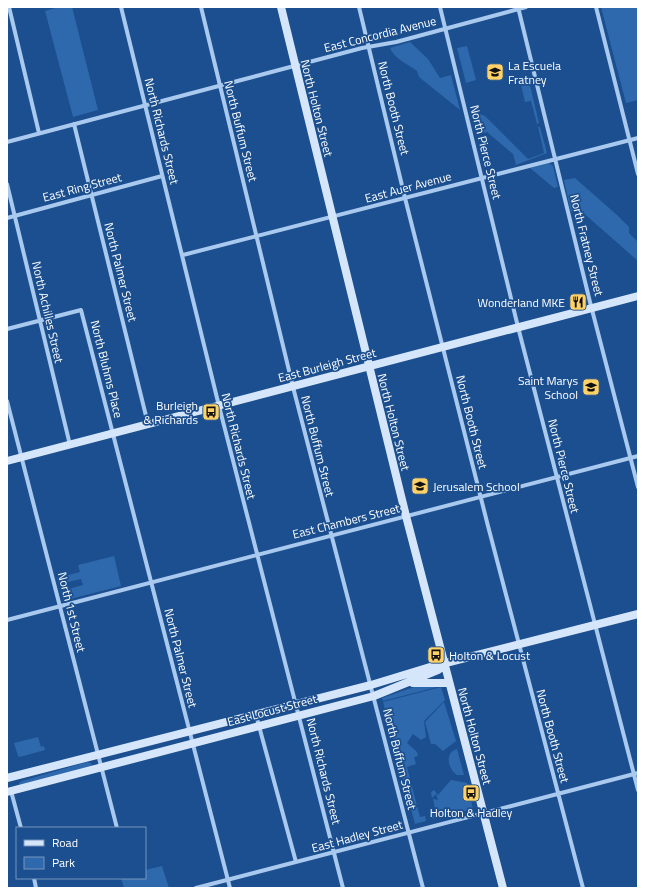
<svg xmlns="http://www.w3.org/2000/svg" width="645" height="895" viewBox="0 0 645 895" font-family="'Titillium Web',sans-serif">
	<style>
		.green { fill: #2e69ad }
		.lines { fill: none; stroke-linecap: round; stroke-linejoin: round }
		.street { stroke: #a9c9ee; stroke-width: 4 }
		.secondary { stroke: #d6e6fa; stroke-width: 8 }
		.labels { text-anchor: middle; dominant-baseline: central; stroke-width: 3.5; stroke-linejoin: round; paint-order: stroke }
		.street-label { font-size: 12px; fill: #fff; stroke: #1b4f8f }
		.poi-label { font-size: 12px; fill: #fff; stroke: #1b4f8f; text-anchor: start }
	</style>
	<rect width="100%" height="100%" fill="#1b4f8f"/>
	<path class="green" d="M59 7H72L98 110 73 117 45 11Z
		M601 7H638V100L626 103Z
		M410 42 428 59 440 78 451 75 460 110 419 77 417 71C408 64 394 59 390 48Z
		M467 46 476 80 466 83 457 48Z
		M528 77 539 123 537 124 531 101 525 102 520 81Z
		M473 111 485 116 528 159 544 153 538 127H540L547 153 516 165 513 154 487 132 476 135 471 112Z
		M549 163 553 166 558 187 554 188 530 168Z
		M575 178 617 215 629 227V233L638 242V261L580 210 571 212 564 180Z
		M114 556 121 586 66 600 63 599 61 591 83 585 81 579 59 584 57 578 80 572 78 565Z
		M417 686H441L383 701 382 698Z
		M441 687 445 700 424 721 426 737 421 740 413 734 407 743 417 752 418 756 414 757 416 764 407 767 420 817 425 816 426 821 415 824 383 702Z
		M444 702 456 741 443 751 435 744H431L425 722Z
		M38 737 41 747 44 746 45 750 20 757 18 756 14 743Z
		M457 749 464 775H457C448 769 444 753 457 749Z
		M87 762 91 763 92 766 19 785V783L22 781Z
		M451 780 467 783 473 809 431 819 430 815 436 813 433 799 438 800 436 794 432 798 431 792 434 790 438 795Z
		M162 866 169 888H124L121 878H145V870Z"/>
	<g class="lines">
		<path class="street" d="M9 7 39 133
			M121 7 219 406 343 888
			M201 7 293 387 423 888
			M359 7 405 198 488 526 583 888
			M440 7 518 327 638 790
			M518 7 590 302 638 487
			M596 7 638 174
			M74 124 148 424
			M7 142 362 48 396 42 526 7
			M7 184 70 445
			M7 218 162 176
			M183 255 638 138
			M7 329 81 310 230 888
			M7 401 117 828
			M7 620 638 456
			M256 715 296 862
			M11 791 21 828
			M34 878 36 888
			M196 888 638 773"/>
		<path class="secondary" d="M281 7 406 516 503 888
			M7 461 638 296
			M413 683H449
			M7 778 371 685 430 667 638 614
			M7 792 374 696 438 670 442 667"/>
	</g>
	<defs>
		<symbol id="school-square" viewBox="-11 -11 22 22"><rect x="-9" y="-9" width="18" height="18" rx="4" fill="#ffd166" stroke="#1b4f8f"/><path d="M0-5L7-2L0 1L-7-2ZM-4 1L0 2.5L4 1V4Q0 6-4 4Z" fill="#111"/></symbol>
		<symbol id="restaurant-square" viewBox="-11 -11 22 22"><rect x="-9" y="-9" width="18" height="18" rx="4" fill="#ffd166" stroke="#1b4f8f"/><path d="M-5-6h1v4h1v-4h1v4h1v-4h1v5L-1.5 .5V6h-2V.5L-5-1ZM5-6V6H3V1.5H1.5Q1.5-4 5-6Z" fill="#111"/></symbol>
		<symbol id="bus-square" viewBox="-11 -11 22 22"><rect x="-9" y="-9" width="18" height="18" rx="4" fill="#ffd166" stroke="#1b4f8f"/><path d="M-5-6H5V4H4V6H2V4H-2V6H-4V4H-5ZM-3.5-4V0h7V-4ZM-3.5 1.2v1.5H-2V1.2ZM2 1.2v1.5H3.5V1.2Z" fill="#111"/></symbol>
	</defs>
	<g fill-rule="evenodd">
		<use href="#school-square" x="485" y="62" width="20" height="20"/>
		<use href="#restaurant-square" x="568" y="292" width="20" height="20"/>
		<use href="#school-square" x="581" y="377" width="20" height="20"/>
		<use href="#bus-square" x="201" y="402" width="20" height="20"/>
		<use href="#school-square" x="410" y="476" width="20" height="20"/>
		<use href="#bus-square" x="426" y="645" width="20" height="20"/>
		<use href="#bus-square" x="461" y="783" width="20" height="20"/>
	</g>
	<g class="labels">
		<g class="street-label">
			<text transform="translate(380 34) rotate(-14)">East Concordia Avenue</text>
			<text transform="translate(317 108) rotate(76)">North Holton Street</text>
			<text transform="translate(394 108) rotate(76)">North Booth Street</text>
			<text transform="translate(162 131) rotate(76)">North Richards Street</text>
			<text transform="translate(241 131) rotate(76)">North Buffum Street</text>
			<text transform="translate(486 152) rotate(76)">North Pierce Street</text>
			<text transform="translate(82 187) rotate(-15)">East Ring Street</text>
			<text transform="translate(408 187) rotate(-15)">East Auer Avenue</text>
			<text transform="translate(587 245) rotate(76)">North Fratney Street</text>
			<text transform="translate(121 272) rotate(76)">North Palmer Street</text>
			<text transform="translate(48 312) rotate(77)">North Achilles Street</text>
			<text transform="translate(327 365) rotate(-15)">East Burleigh Street</text>
			<text transform="translate(107 369) rotate(76)">North Bluhms Place</text>
			<text transform="translate(394 422) rotate(76)">North Holton Street</text>
			<text transform="translate(472 422) rotate(76)">North Booth Street</text>
			<text transform="translate(239 446) rotate(76)">North Richards Street</text>
			<text transform="translate(318 446) rotate(76)">North Buffum Street</text>
			<text transform="translate(564 466) rotate(76)">North Pierce Street</text>
			<text transform="translate(346 521) rotate(-14)">East Chambers Street</text>
			<text transform="translate(72 612) rotate(76)">North 1st Street</text>
			<text transform="translate(181 658) rotate(76)">North Palmer Street</text>
			<text transform="translate(272 710) rotate(-15)">East Locust Street</text>
			<text transform="translate(475 736) rotate(75)">North Holton Street</text>
			<text transform="translate(553 736) rotate(75)">North Booth Street</text>
			<text transform="translate(400 759) rotate(76)">North Buffum Street</text>
			<text transform="translate(324 771) rotate(76)">North Richards Street</text>
			<text transform="translate(357 836) rotate(-15)">East Hadley Street</text>
		</g>
		<g class="poi-label">
			<text x="508" y="65">La Escuela<tspan x="508" dy="14">Fratney</tspan></text>
			<text x="565" y="302" text-anchor="end">Wonderland MKE</text>
			<text x="578" y="380" text-anchor="end">Saint Marys<tspan x="578" dy="14">School</tspan></text>
			<text x="198" y="405" text-anchor="end">Burleigh<tspan x="198" dy="14">&amp; Richards</tspan></text>
			<text x="433" y="486">Jerusalem School</text>
			<text x="449" y="655">Holton &amp; Locust</text>
			<text x="471" y="812" text-anchor="middle">Holton &amp; Hadley</text>
		</g>
	</g>
	<rect width="645" height="895" fill="none" stroke="#ffffff" stroke-width="16"/>
	<rect x="16" y="827" width="130" height="52" fill="#1b4f8f" stroke="#7695bc"/>
	<rect x="24" y="840" width="20" height="6" fill="#d6e6fa" stroke="#7695bc"/>
	<text x="52" y="847" font-size="12" fill="#ffffff">Road</text>
	<rect x="24" y="857" width="20" height="12" fill="#2e69ad" stroke="#7695bc"/>
	<text x="52" y="867" font-size="12" fill="#ffffff">Park</text>
</svg>
